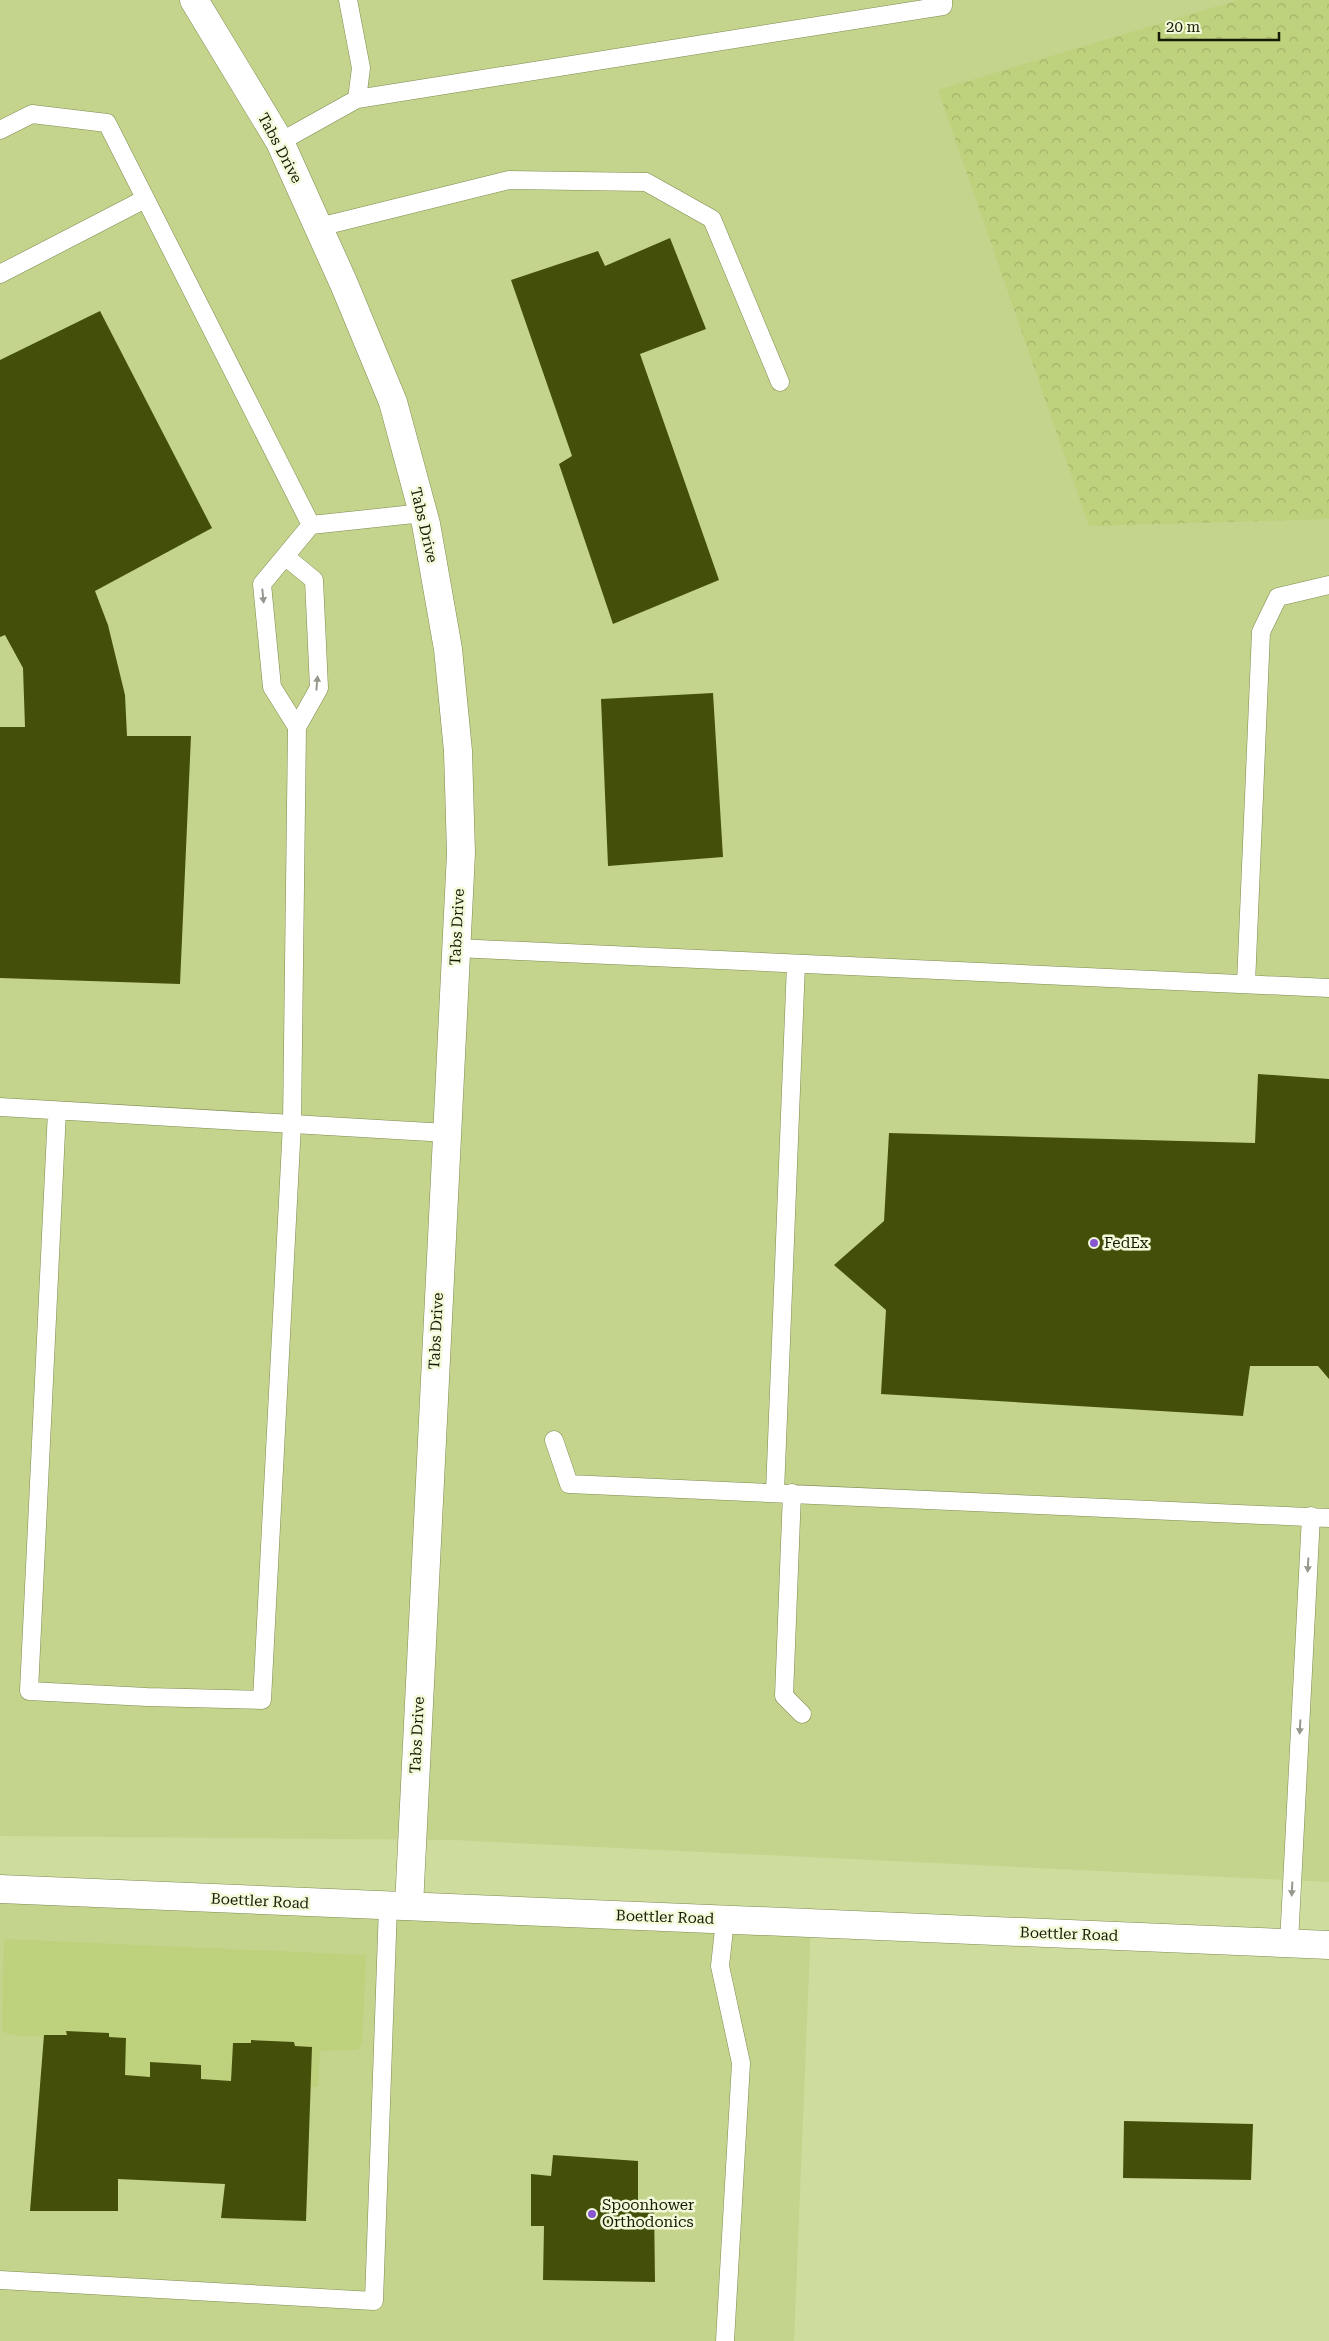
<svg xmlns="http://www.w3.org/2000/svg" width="1329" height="2341" viewBox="0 0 1329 2341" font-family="'Roboto Serif',serif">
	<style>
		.built { fill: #c4d48d }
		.grass { fill: #bed17c }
		.forest { fill: url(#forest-crowns) }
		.building { fill: #44500a }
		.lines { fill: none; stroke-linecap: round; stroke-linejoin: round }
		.service-casing { stroke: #7d8b4f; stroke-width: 19 }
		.minor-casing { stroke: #7d8b4f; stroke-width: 29 }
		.tertiary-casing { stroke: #7d8b4f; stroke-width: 29 }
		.service { stroke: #fff; stroke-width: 18 }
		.minor { stroke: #fff; stroke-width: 28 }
		.tertiary { stroke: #fff; stroke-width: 28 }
		.oneway { fill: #96988e }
		.poi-dot { fill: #8858d1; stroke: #f2fada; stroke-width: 2 }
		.labels { text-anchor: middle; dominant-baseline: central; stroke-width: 5; stroke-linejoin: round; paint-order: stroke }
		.street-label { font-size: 15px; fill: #161b03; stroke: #f2fada }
		.poi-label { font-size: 15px; fill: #161b03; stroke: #f2fada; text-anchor: start }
	</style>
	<defs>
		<pattern id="forest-crowns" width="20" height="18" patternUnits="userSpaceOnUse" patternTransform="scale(1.25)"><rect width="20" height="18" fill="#bed17c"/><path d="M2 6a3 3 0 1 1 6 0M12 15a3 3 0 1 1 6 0" fill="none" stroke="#a3b36a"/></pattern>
	</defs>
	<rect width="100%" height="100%" fill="#cedd9d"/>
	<path class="built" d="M0 0H1329V1882L453 1840 0 1836Z
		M0 1889 811 1923 794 2341H0Z"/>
	<path class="grass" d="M4 1939 366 1955 362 2043 359 2049 354 2050 320 2051 318 2087H311L312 2047 295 2046 294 2042 252 2040 251 2043H233L231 2081 201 2079V2065L150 2062V2077L125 2075 126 2038 109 2037 108 2033 67 2031V2035C48 2035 19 2040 2 2031Z"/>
	<path class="forest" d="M1238 0H1329V519L1089 526 938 90Z"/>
	<path class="building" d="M670 238 706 329 640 354 719 580 613 624 559 464 572 456 511 280 598 251 605 266Z
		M100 311 212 528 95 591 108 625 125 695 127 736H191L180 984 0 978V727H25L23 668 5 635 0 637V360Z
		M713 693 723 857 608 866 601 699Z
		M1258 1074 1329 1079V1379L1318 1366H1250L1243 1416 881 1394 886 1310 834 1265 884 1221 889 1133 1255 1143Z
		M66 2031 109 2033V2037L126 2038 125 2075 150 2077V2062L201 2065V2079L231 2081 233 2043H251V2040L294 2042 295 2046 312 2047 306 2221 221 2218 225 2184 118 2179V2211H30L44 2035H67Z
		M1124 2121 1253 2124 1251 2180 1123 2178Z
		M553 2155 638 2161V2203H654L655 2282 543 2280 544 2226H531V2174L551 2176Z"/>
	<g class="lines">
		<defs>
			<path id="service" d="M357 99 943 6V0
				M0 130 32 114 107 123 311 525 262 584 272 687 297 727
				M280 142 357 99 361 68 348 0
				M319 227 509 180 646 182 712 219 780 382
				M0 274 145 199
				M311 525 423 513
				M456 948 1329 988
				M1246 984 1261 632 1278 597 1329 585
				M0 1107 447 1133
				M57 1111 29 1691 147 1697 262 1700 292 1124 297 727 319 688 314 580 286 557
				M554 1440 569 1484 1329 1518
				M775 1492 796 964
				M792 1493 784 1696 802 1714
				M725 1920 720 1966 741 2063 725 2341
				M1289 1943 1311 1516
				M0 2280 374 2301 388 1906"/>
			<path id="minor" d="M194 0 280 142 344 284 393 402 426 524 448 649 458 751 461 853 409 1906"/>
			<path id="tertiary" d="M0 1889 1329 1945"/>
		</defs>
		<use href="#service" class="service-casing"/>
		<use href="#minor" class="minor-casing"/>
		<use href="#tertiary" class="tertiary-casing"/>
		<use href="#service" class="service"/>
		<use href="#minor" class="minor"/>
		<use href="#tertiary" class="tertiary"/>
	</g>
	<defs><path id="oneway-solid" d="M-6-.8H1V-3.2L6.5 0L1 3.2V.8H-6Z" transform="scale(1.25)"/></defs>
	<g class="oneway">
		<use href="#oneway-solid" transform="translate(263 596) rotate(84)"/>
		<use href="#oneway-solid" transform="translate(317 683) rotate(-85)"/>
		<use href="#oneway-solid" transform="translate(1308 1565) rotate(93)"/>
		<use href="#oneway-solid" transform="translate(1300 1727) rotate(93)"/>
		<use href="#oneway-solid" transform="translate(1292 1889) rotate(93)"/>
	</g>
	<g class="poi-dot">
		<circle cx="1094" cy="1243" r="5"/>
		<circle cx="592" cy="2214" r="5"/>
	</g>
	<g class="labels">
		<g class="street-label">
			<text transform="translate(280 148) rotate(62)">Tabs Drive</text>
			<text transform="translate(424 525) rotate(77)">Tabs Drive</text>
			<text transform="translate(457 927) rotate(-87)">Tabs Drive</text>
			<text transform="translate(436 1331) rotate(-87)">Tabs Drive</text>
			<text transform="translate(417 1735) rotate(-87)">Tabs Drive</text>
			<text transform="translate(260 1901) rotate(3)">Boettler Road</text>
			<text transform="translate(665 1917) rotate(2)">Boettler Road</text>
			<text transform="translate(1069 1934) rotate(2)">Boettler Road</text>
		</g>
		<g class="poi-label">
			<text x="1104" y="1243">FedEx</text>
			<text x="602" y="2205">Spoonhower<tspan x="602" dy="17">Orthodonics</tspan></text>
		</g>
	</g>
	<path d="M1159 32v8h120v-8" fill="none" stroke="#161b03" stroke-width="2.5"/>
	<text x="1166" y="32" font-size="15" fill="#161b03" stroke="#f2fada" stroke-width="4" paint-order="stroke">20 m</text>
</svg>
